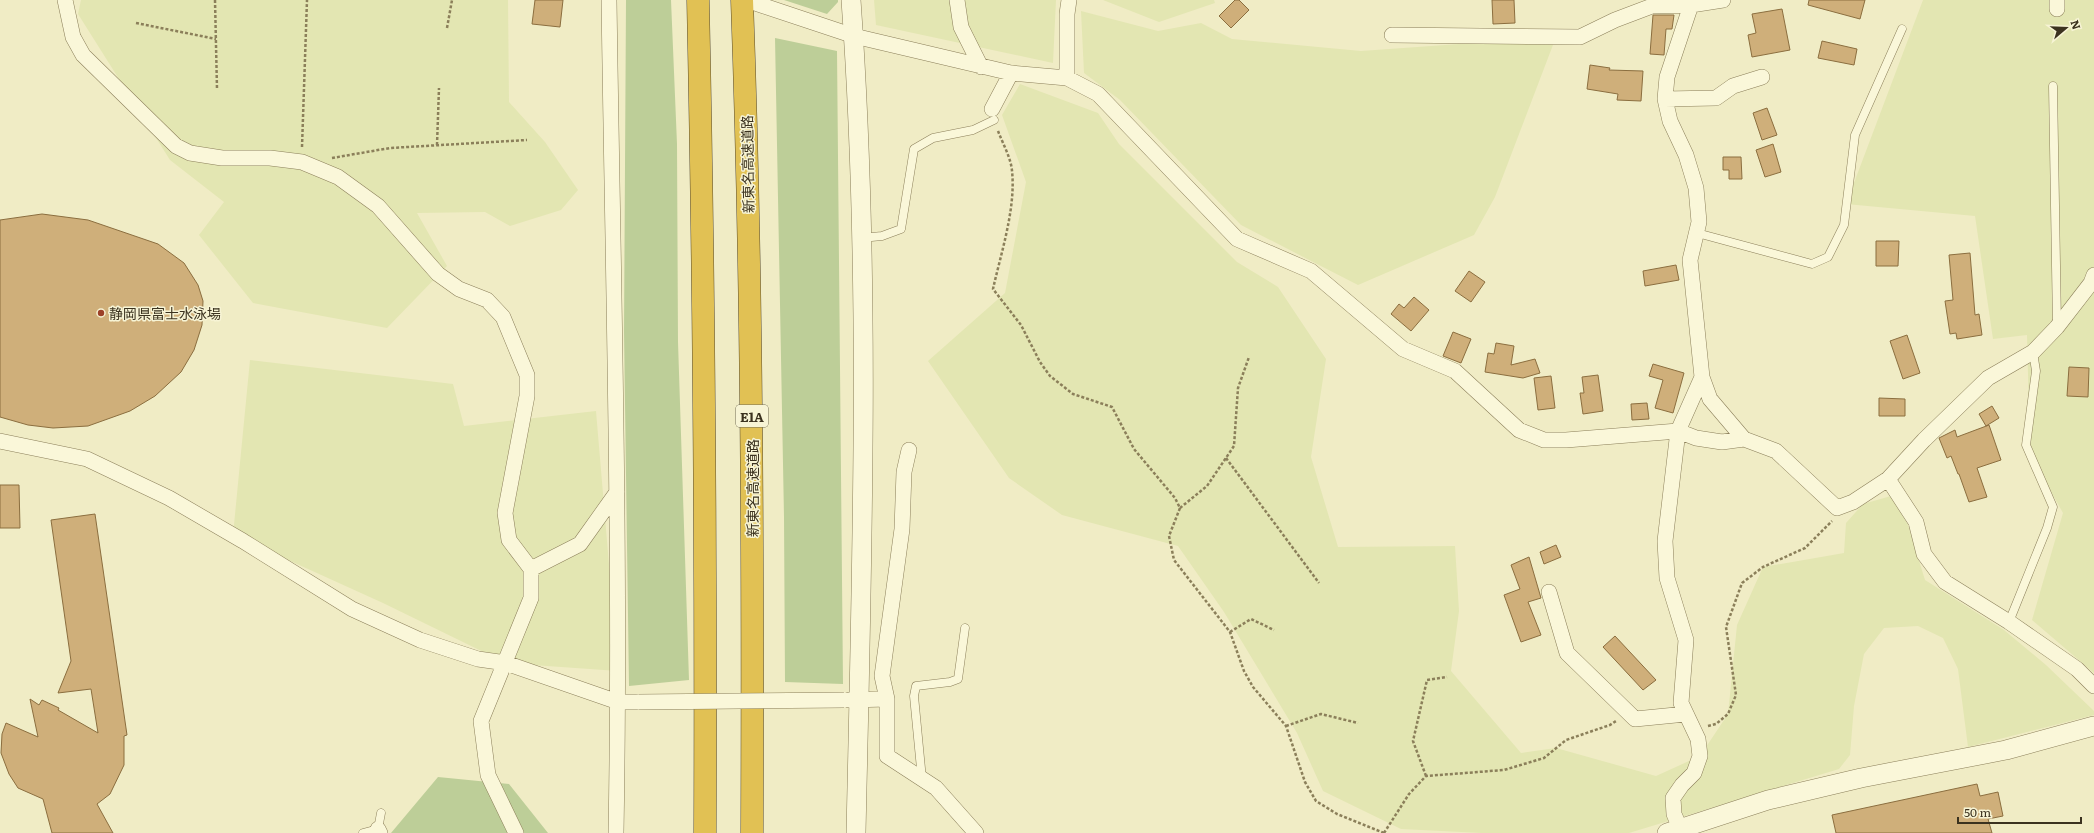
<svg xmlns="http://www.w3.org/2000/svg" width="2094" height="833" viewBox="0 0 2094 833" font-family="Literata,'Noto Sans JP',serif">
	<style>
		.farmland { fill: #e3e6b2 }
		.green { fill: #bdce98 }
		.building { fill: #cfaf7a; stroke: #8b6e3f }
		.lines { fill: none; stroke-linecap: round; stroke-linejoin: round }
		.service-casing { stroke: #8b7f5a; stroke-width: 9 }
		.minor-casing { stroke: #8b7f5a; stroke-width: 16 }
		.tertiary-casing { stroke: #8b7f5a; stroke-width: 20 }
		.motorway-casing { stroke: #594c2f; stroke-width: 23 }
		.path { stroke: #8b7f5a; stroke-width: 2.5; stroke-dasharray: 3 2; stroke-linecap: butt }
		.service { stroke: #faf7d9; stroke-width: 8 }
		.minor { stroke: #faf7d9; stroke-width: 15 }
		.tertiary { stroke: #faf7d9; stroke-width: 19 }
		.motorway { stroke: #e1c154; stroke-width: 22 }
		.minor-bridge-casing { stroke: #8b7f5a; stroke-width: 16; stroke-linecap: butt }
		.minor-bridge { stroke: #faf7d9; stroke-width: 15 }
		.poi-dot { fill: #9c4028; stroke: #f7f4d5; stroke-width: 1.5 }
		.labels { text-anchor: middle; dominant-baseline: central; stroke-width: 3; stroke-linejoin: round; paint-order: stroke }
		.shield { fill: #f7f4d5; stroke: #736c56; stroke-width: 1 }
		.shield-label { font-size: 13px; font-weight: bold; fill: #3b321f }
		.street-label { font-size: 14px; fill: #3b321f; stroke: #f7f4d5 }
		.poi-label { font-size: 14px; fill: #3b321f; stroke: #f7f4d5; text-anchor: start }
	</style>
	<rect width="100%" height="100%" fill="#f0ecc5"/>
	<path class="farmland" d="M81 0H508L509 102 545 142 578 190 561 210 510 226 485 212 417 213 447 266 387 328 253 303 199 235 224 202 170 160 78 14Z
		M874 0H1056L1053 63 876 25Z
		M1103 0H1214L1215 3 1159 22Z
		M1923 0H2094V673L2032 620 2063 513 2030 454 2027 335 1993 339 1975 216 1846 204Z
		M1081 11 1158 31 1201 23 1232 39 1361 51 1556 37 1495 197 1474 235 1358 285 1241 225 1120 100 1084 73Z
		M1020 84 1098 113 1119 144 1237 262 1278 287 1326 359 1311 457 1338 547 1455 546 1459 611 1451 671 1521 753 1556 748 1656 776 1700 756 1728 714 1737 625 1763 567 1844 553 1846 523 1863 504 1891 496 1908 525 1925 580 2004 630 2046 665 2094 711V715L1968 747 1958 669 1943 638 1918 626 1884 628 1864 654 1854 706 1850 755 1839 769 1629 833H1482L1401 829 1323 791 1297 733 1224 612 1178 546 1062 515 1009 478 928 361 1005 293 1026 182 1002 115Z
		M250 360 453 384 464 426 596 411 618 671 506 663 383 603 233 535Z"/>
	<path class="green" d="M626 0H671L677 144 678 342 689 680 629 686 624 332Z
		M784 0H838V2L827 14Z
		M775 38 837 51 843 684 785 682 784 517Z
		M438 777 509 784 548 833H391Z"/>
	<path class="building" d="M535 0H563L560 27 532 24Z
		M1235 0H1239L1249 10 1231 28 1219 16Z
		M1492 0H1514L1515 23 1493 24Z
		M1809 0H1865L1860 19 1808 5Z
		M1782 9 1790 50 1752 57 1748 35 1756 33 1752 14Z
		M1653 15H1674L1672 29H1666L1664 55 1650 54Z
		M1822 41 1857 49 1854 65 1818 58Z
		M1590 65 1610 68 1609 70 1643 71 1641 101 1617 100 1618 94 1587 89Z
		M1767 108 1777 135 1762 140 1753 113Z
		M1773 144 1781 172 1765 177 1756 150Z
		M1723 157H1741L1742 179H1729V170H1723Z
		M42 214 88 220 158 244 184 263 198 285 203 301 202 325 194 350 181 372 155 396 130 411 88 426 53 428 28 425 0 417V220Z
		M1876 241H1899L1898 266H1876Z
		M1970 253 1975 315 1979 314 1982 335 1957 339 1956 333 1950 334 1945 301 1953 300 1949 255Z
		M1676 265 1679 280 1645 286 1643 271Z
		M1469 271 1485 282 1471 302 1455 291Z
		M1414 297 1429 310 1411 331 1391 314 1399 304 1404 308Z
		M1453 332 1471 339 1461 363 1443 356Z
		M1907 335 1920 373 1903 379 1890 341Z
		M1496 343 1514 346 1511 365 1535 359 1540 373 1523 378 1485 372 1488 353 1494 354Z
		M1653 364 1684 373 1673 413 1655 408 1663 380 1649 376Z
		M2069 367 2089 368 2088 397 2067 396Z
		M1598 375 1603 411 1583 414 1580 393H1584L1582 377Z
		M1551 376 1555 408 1538 410 1534 378Z
		M1879 398 1905 399V416H1879Z
		M1647 403 1649 419 1632 420 1631 404Z
		M1992 406 1999 418 1986 426 1979 414Z
		M1989 425 2001 460 1977 468 1987 497 1969 502 1959 474H1958L1951 456 1947 458 1939 438 1955 430 1957 437Z
		M0 485H19L20 528H0Z
		M95 514 127 735 124 736V765L110 794 97 804 113 833H52L43 799 18 788 9 774 1 753 2 734 6 723 38 737 30 699 39 705 42 700 59 708 58 710 98 733 91 689 58 693 71 661 51 520Z
		M1556 545 1561 557 1544 564 1540 552Z
		M1529 557 1541 598 1528 602 1541 635 1521 642 1504 595 1520 589 1511 565Z
		M1615 636 1656 680 1643 690 1603 647Z
		M1977 784 1980 796 1998 792 2003 816 1988 819 1992 833H1836L1832 815Z"/>
	<g class="lines">
		<defs>
			<path id="service" d="M2053 86 2057 325
				M1697 233 1812 264 1828 257 1844 225 1855 135 1902 29
				M861 238 882 236 901 229 914 149 933 138 973 130 994 120
				M2009 622 2047 528 2053 507 2026 445 2036 371 2033 352
				M922 779 914 696 916 686 950 682 958 679 965 628
				M363 833 378 829 381 813"/>
			<path id="minor" d="M65 0 73 37 83 55 176 146 190 153 222 158H270L302 162 338 177 378 206 438 274 459 289 487 300 503 317 527 375V396L505 513 509 540 531 569V598L481 721 488 775 516 833
				M609 0C613 278 621 555 616 833
				M746 0 854 36 1011 73 1067 78 1098 94 1237 239 1311 271 1403 349 1455 371 1519 430 1544 440H1566L1678 431 1696 438 1722 442 1744 439 1776 451 1837 508 1853 502 1888 479 1924 440 1988 378 2033 352 2057 327 2091 283 2094 275
				M957 0 961 27 981 67
				M1723 0 1691 5 1667 77 1665 99 1670 121 1686 155 1696 188 1699 222 1690 260 1702 377 1710 399 1744 439
				M2057 0V9
				M1392 35 1580 37 1615 20 1652 6 1691 5
				M1067 78V14L1069 0
				M1665 99 1716 98 1733 86 1762 77
				M992 109 1011 73
				M0 441 87 459 169 498 243 541 352 609 420 640 478 659 506 663 618 702H639
				M909 450 904 472 902 529 882 676 887 699V756L936 788 976 833
				M1888 479 1916 522 1924 554 1945 582 2009 622 2077 669 2094 686
				M531 569 580 544 617 492
				M1549 592 1567 653 1635 719 1686 714
				M849 700 887 699
				M378 829 380 833
				M1682 833 1674 814 1673 798 1682 785 1694 773 1700 756 1698 739 1681 703 1686 640 1667 578 1665 541 1678 431 1702 377"/>
			<path id="tertiary" d="M851 0C871 277 862 556 856 833
				M1667 833 1768 800 1861 778 2006 750 2094 726"/>
			<path id="motorway" d="M698 0C704 278 706 555 705 833
				M742 0C752 278 753 555 752 833"/>
		</defs>
		<use href="#service" class="service-casing"/>
		<use href="#minor" class="minor-casing"/>
		<use href="#tertiary" class="tertiary-casing"/>
		<use href="#motorway" class="motorway-casing"/>
		<path class="path" d="M215 0 217 89
			M136 23 216 39
			M447 28 452 0
			M998 131C1003 144 1011 158 1012 171 1016 208 1001 253 993 289L1021 325 1040 362 1050 376 1073 394 1112 407 1134 449 1175 498 1180 508 1169 536 1174 560 1230 632 1244 671 1253 687 1286 726 1305 782 1316 801 1337 814 1384 833
			M437 145 439 88
			M302 147 307 0
			M332 158 390 148 527 140
			M1226 458 1319 583
			M1180 508 1207 486 1234 446 1238 388 1249 357
			M1230 632 1251 619 1274 630
			M1286 726 1321 714 1358 723
			M1708 726 1716 724 1728 714 1736 695 1726 627 1742 583 1763 567 1805 548 1832 521
			M1426 776 1413 741 1427 680 1447 677
			M1384 833 1409 794 1426 776 1504 770 1544 758 1566 740 1610 725 1616 721"/>
		<use href="#service" class="service"/>
		<use href="#minor" class="minor"/>
		<use href="#tertiary" class="tertiary"/>
		<use href="#motorway" class="motorway"/>
		<defs>
			<path id="minor-bridge" d="M639 702 844 700"/>
		</defs>
		<use href="#minor-bridge" class="minor-bridge-casing"/>
		<use href="#minor-bridge" class="minor-bridge"/>
	</g>
	<circle class="poi-dot" cx="101" cy="313" r="4"/>
	<g class="labels">
		<rect class="shield" x="736" y="405" width="32" height="22" rx="3"/>
		<g class="shield-label">
			<text x="752" y="416">E1A</text>
		</g>
		<g class="street-label">
			<text transform="translate(747 164) rotate(-91)">新東名高速道路</text>
			<text transform="translate(752 488) rotate(-90)">新東名高速道路</text>
		</g>
		<g class="poi-label">
			<text x="109" y="313">静岡県富士水泳場</text>
		</g>
	</g>
	<g transform="translate(2066 28) rotate(71)" stroke="#f7f4d5" stroke-width="3" paint-order="stroke">
	<path d="M0-3L7 15L0 10L-7 15Z" fill="#3b321f"/>
	<text y="-6" font-size="11" font-weight="bold" text-anchor="middle" fill="#3b321f">N</text>
	</g>
	<path d="M1958 817v6h123v-6" fill="none" stroke="#3b321f" stroke-width="2"/>
	<text x="1964" y="817" font-size="12" fill="#3b321f" stroke="#f7f4d5" stroke-width="3" paint-order="stroke">50 m</text>
</svg>
